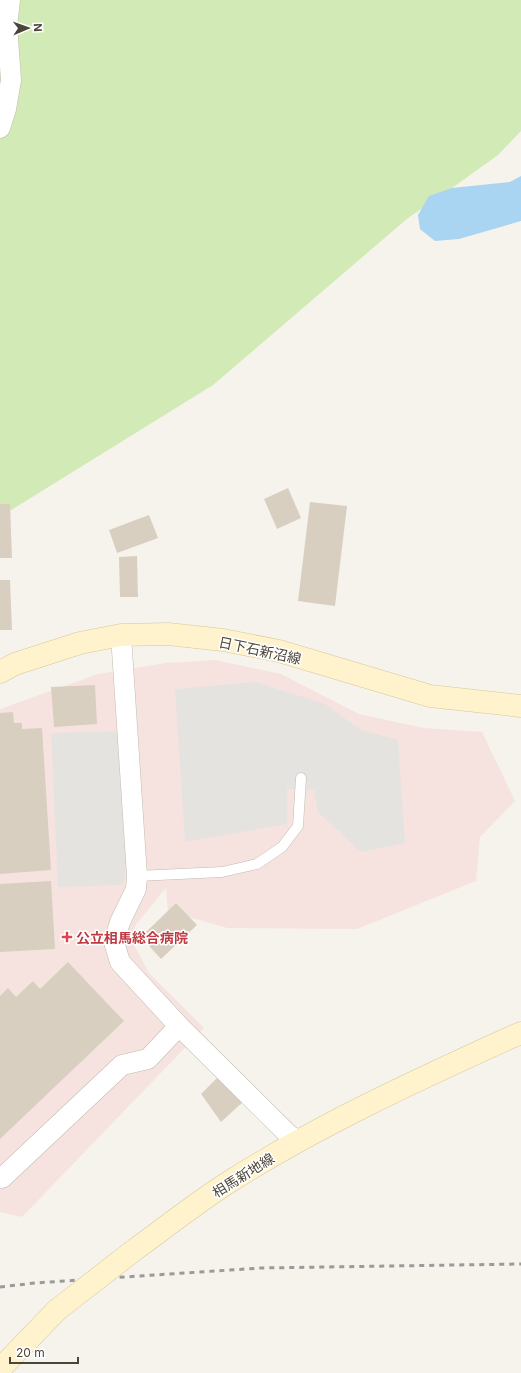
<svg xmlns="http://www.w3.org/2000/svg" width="521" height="1373" viewBox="0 0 521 1373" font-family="Inter,'Noto Sans JP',sans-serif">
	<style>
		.medical { fill: #f6e3e0 }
		.green { fill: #d2eab5 }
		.parking { fill: #e5e3e0 }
		.water { fill: #a9d4f2 }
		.building { fill: #d8cfc1 }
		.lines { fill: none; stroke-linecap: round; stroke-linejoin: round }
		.service-casing { stroke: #c2bbae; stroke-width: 11 }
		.minor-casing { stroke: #c2bbae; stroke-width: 21 }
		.secondary-casing { stroke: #d6c79b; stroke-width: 23 }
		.service { stroke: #fff; stroke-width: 10 }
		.minor { stroke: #fff; stroke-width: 20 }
		.secondary { stroke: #fff3cd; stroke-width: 22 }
		.rail { stroke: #9a9a9a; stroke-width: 3; stroke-dasharray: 5 5; stroke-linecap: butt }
		.secondary-bridge-casing { stroke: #d6c79b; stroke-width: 23; stroke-linecap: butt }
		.secondary-bridge { stroke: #fff3cd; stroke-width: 22 }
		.health-dot { fill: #e0444e; stroke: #fff; stroke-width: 1.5 }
		.labels { text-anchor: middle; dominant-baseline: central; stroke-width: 3; stroke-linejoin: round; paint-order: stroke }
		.street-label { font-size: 14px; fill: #4b4439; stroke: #fff }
		.health-label { font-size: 14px; font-weight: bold; fill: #be3a42; stroke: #fff; text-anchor: start }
	</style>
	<rect width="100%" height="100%" fill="#f6f3ec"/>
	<path class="medical" d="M215 660 281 674 359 714 424 728 482 732 515 801 480 837 476 881 357 929 227 928 168 911 166 888 135 926 134 945 149 973 204 1028 22 1217 0 1212V709L98 674 166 663Z"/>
	<path class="green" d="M0 0H521V131L498 155 452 188 408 218 213 385 8 512H0Z"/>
	<path class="parking" d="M256 682 325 704 361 730 398 740 405 843 361 852 318 812 314 790 287 789V824L185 842 175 689Z
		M118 731 127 863 123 885 58 887 51 733Z"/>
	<path class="water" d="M521 176V221L459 239 435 241 420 229 418 215 429 196 452 188 510 182Z"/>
	<path class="building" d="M288 488 301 518 277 529 264 499Z
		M310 502 347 506 335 606 298 601Z
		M0 504H10L12 558H0Z
		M149 515 158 538 117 553 109 530Z
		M137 556 138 597H120L119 557Z
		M0 580H10L12 630H0Z
		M95 685 97 724 54 727 51 687Z
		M13 712 14 723H22V729L42 728 51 870 0 874V713Z
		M51 881 55 949 0 952V884Z
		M176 903 197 925 161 959 141 937Z
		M68 962 124 1021 0 1139V996L8 988 16 997 33 981 40 989Z
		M217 1078 245 1100 221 1122 201 1094Z"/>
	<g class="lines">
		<defs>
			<path id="service" d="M137 876 222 872 257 864 282 847 298 826 301 778"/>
			<path id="minor" d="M0 128 6 109 11 80 7 25 10 0
				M121 635 137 876 136 889 120 922 114 942 120 962 179 1026
				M0 1178H2L122 1065 148 1059 179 1026 289 1135 299 1141"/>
			<path id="secondary" d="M0 672 15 664 80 643 121 635 168 634 223 640 279 651 430 696 521 706
				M133 1251C165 1228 196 1203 229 1182 317 1126 413 1082 507 1039L521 1033
				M0 1369 57 1310"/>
		</defs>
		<use href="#service" class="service-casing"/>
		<use href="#minor" class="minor-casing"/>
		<use href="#secondary" class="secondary-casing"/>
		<use href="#service" class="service"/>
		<use href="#minor" class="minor"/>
		<use href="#secondary" class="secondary"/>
		<path class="rail" d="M0 1287 35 1283 260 1268 521 1264"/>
		<defs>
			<path id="secondary-bridge" d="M57 1310 133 1251"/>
		</defs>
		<use href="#secondary-bridge" class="secondary-bridge-casing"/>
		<use href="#secondary-bridge" class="secondary-bridge"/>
	</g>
	<path class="health-dot" d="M65 931h4v4h4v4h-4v4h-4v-4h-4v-4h4z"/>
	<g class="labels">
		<g class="street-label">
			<text transform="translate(260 650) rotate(12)">日下石新沼線</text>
			<text transform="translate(243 1175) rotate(-32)">相馬新地線</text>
		</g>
		<g class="health-label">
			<text x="76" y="937">公立相馬総合病院</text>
		</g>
	</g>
	<g transform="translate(28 28) rotate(88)" stroke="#ffffff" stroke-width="3" paint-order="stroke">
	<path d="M0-3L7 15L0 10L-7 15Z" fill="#4b4439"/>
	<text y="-6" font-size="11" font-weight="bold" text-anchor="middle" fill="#4b4439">N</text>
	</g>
	<path d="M10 1357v6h68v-6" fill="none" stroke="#4b4439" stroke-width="2"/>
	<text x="16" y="1357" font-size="12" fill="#4b4439" stroke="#ffffff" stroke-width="3" paint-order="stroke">20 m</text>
</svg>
